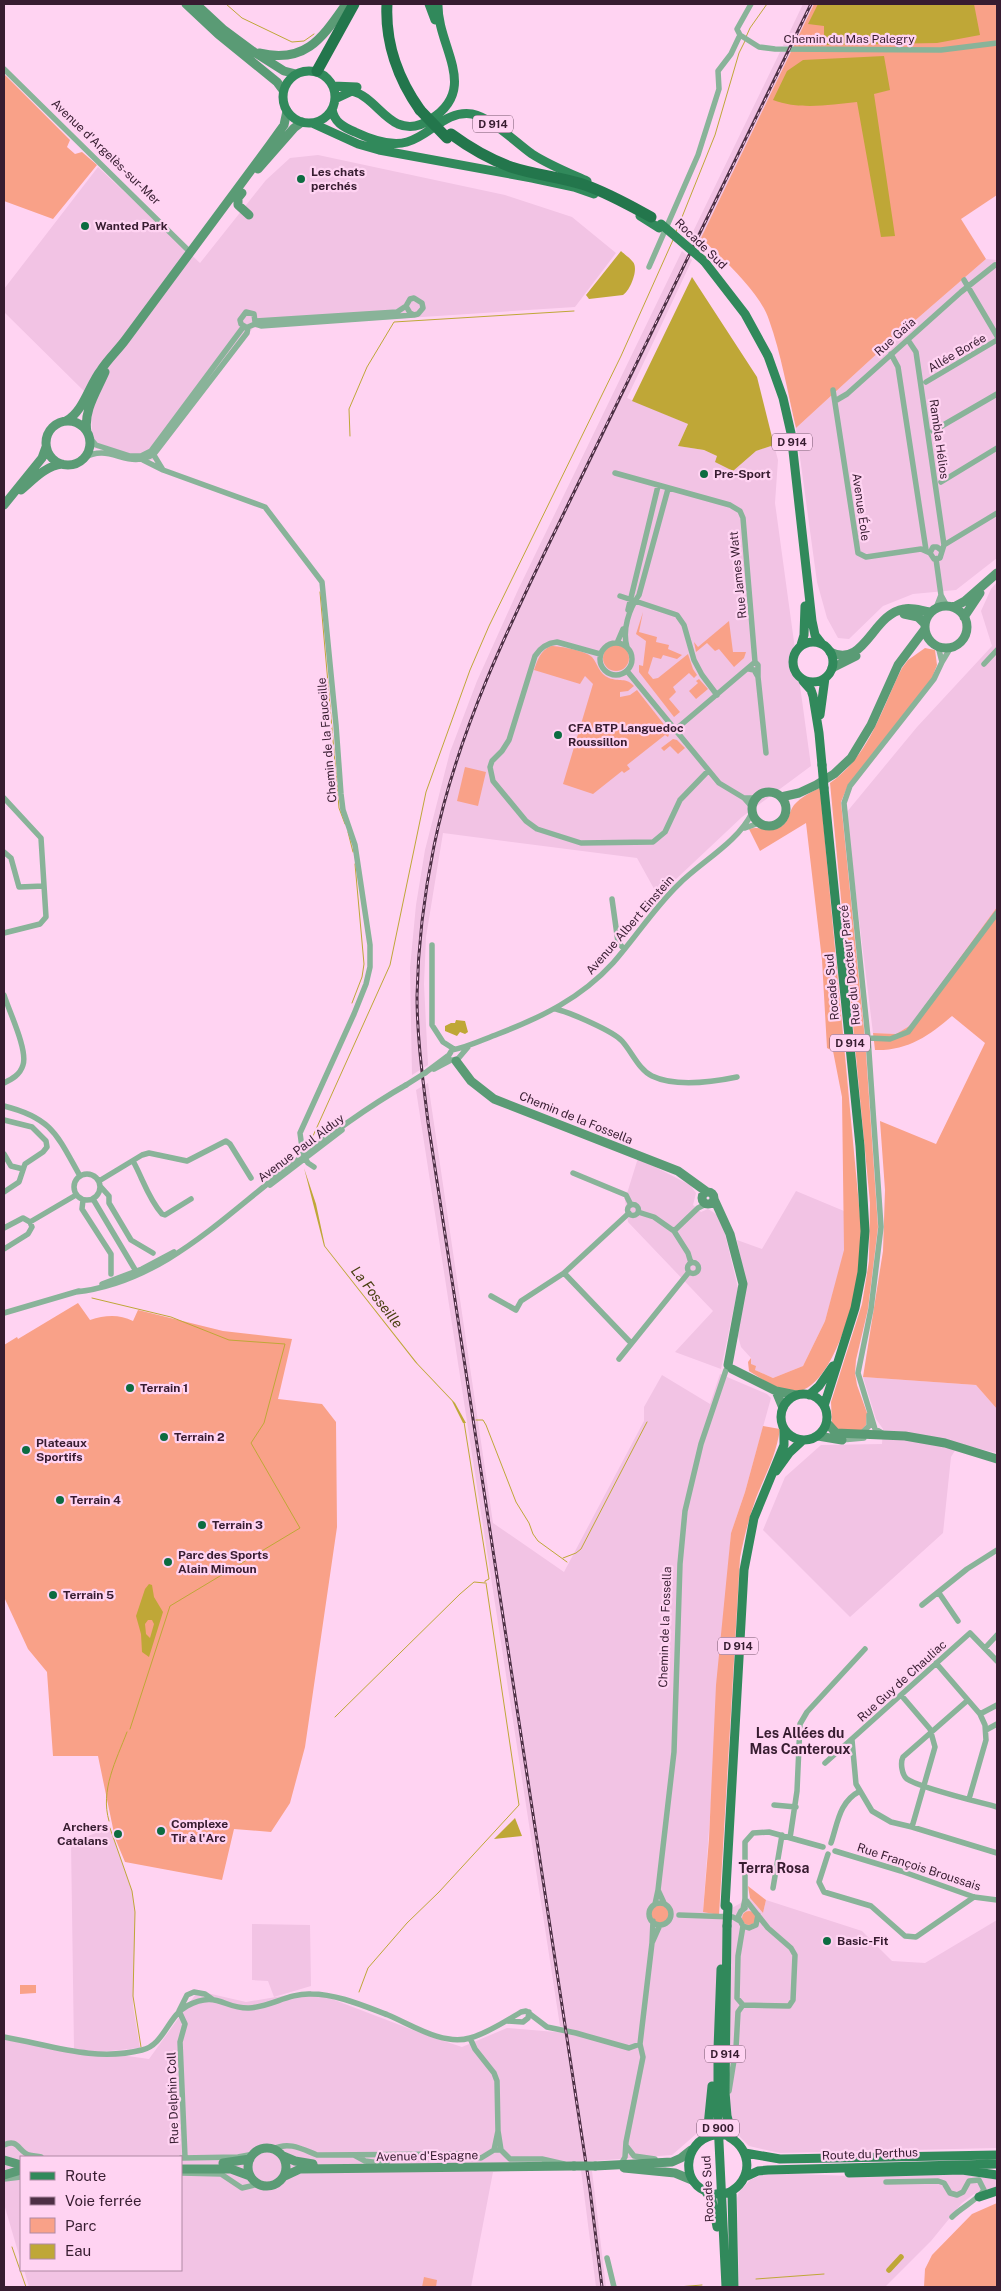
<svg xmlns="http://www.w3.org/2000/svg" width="1001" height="2291" viewBox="0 0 1001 2291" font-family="'Public Sans',sans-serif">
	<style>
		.built { fill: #f2c3e4 }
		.green { fill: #f9a188 }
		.water { fill: #bfa737; fill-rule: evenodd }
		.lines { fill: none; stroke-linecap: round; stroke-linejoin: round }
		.stream { stroke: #bfa737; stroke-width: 1 }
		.canal { stroke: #bfa737; stroke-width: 5.5 }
		.street { stroke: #89b399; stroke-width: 5.5 }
		.secondary { stroke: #5a9b75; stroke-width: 9 }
		.primary { stroke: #31895b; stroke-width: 9 }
		.highway { stroke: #23764c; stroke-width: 11 }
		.rail-casing { stroke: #4d3045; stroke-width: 3 }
		.rail { stroke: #ffd3f2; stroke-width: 1; stroke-dasharray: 4; stroke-linecap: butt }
		.street-bridge { stroke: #89b399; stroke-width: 5.5 }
		.secondary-bridge { stroke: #5a9b75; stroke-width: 9 }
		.primary-bridge { stroke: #31895b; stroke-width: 9 }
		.highway-bridge { stroke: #23764c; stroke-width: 11 }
		.poi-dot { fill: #0c6c41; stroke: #ffd3f2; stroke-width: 2 }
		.labels { text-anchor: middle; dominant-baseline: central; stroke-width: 4.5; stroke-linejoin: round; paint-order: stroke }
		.shield { fill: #ffd3f2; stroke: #73536a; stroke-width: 1 }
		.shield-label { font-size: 11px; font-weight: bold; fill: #371c30 }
		.street-label { font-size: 12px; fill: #371c30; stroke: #ffd3f2 }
		.poi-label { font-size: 12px; font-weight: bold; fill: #371c30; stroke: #ffd3f2; text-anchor: start }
		.water-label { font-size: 14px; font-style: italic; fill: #493f11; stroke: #ffd3f2 }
		.neighbourhood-label { font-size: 14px; font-weight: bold; fill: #371c30; stroke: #ffd3f2 }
	</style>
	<rect width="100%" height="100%" fill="#ffd3f2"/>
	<path class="built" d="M803 4H814L794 46H783Z
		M780 52H791L696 249 688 242Z
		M318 155 505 195 572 217 616 253 575 307 253 328 153 460 93 448 90 397 4 312V289L98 167 200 263 266 180 290 158Z
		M682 251 692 260 627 398 688 424 678 446 704 450 717 456 756 451 774 445 778 460 775 503 811 766 742 817 658 896 637 858 443 833 426 937 424 984 428 1065 412 1075 410 968 416 905 425 850 450 752 477 681 518 590Z
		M986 259 997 260V558L956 590 913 594 883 606 849 639 838 638 827 618 817 582 796 428 881 350Z
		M997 582V907L911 1025 896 1034 873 1033 846 813 917 727 992 646 981 611 991 589Z
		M428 1083 493 1523 564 1572 644 1421V1407L662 1375 710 1404 720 1374 767 1394 771 1398 745 1492 731 1533 703 1911 719 1915 750 1898 763 1913 766 1900 862 1931 892 1961 925 1963 997 1920V2148L780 2153 749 2146 733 2130 702 2129 672 2155 580 2162 493 2172 471 2287H29L24 2270H181V2157H21V2262L4 2204V2040L74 2049 71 1842 110 1828 132 1891 135 1912 133 2006 140 2048 99 2052 149 2059 198 1991 246 2002 311 1991 426 2035 462 2047 507 2028 568 2033 567 2028 560 2026 416 1090Z
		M638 1158 690 1185 696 1193 693 1205 701 1212 708 1209 713 1212 719 1217 724 1230 738 1288 721 1369 675 1352 713 1311 628 1222 625 1200Z
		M796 1191 844 1211 845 1250 825 1321 803 1366 773 1378 755 1370 751 1364V1358L741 1347 738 1336 745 1280 737 1240 762 1249Z
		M863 1377 976 1385 997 1409V1453L959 1444 951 1457 943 1533 850 1617 763 1530 785 1477 821 1445 882 1444 883 1429 876 1419Z
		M252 1924 310 1925 311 1986 274 1997 268 1981 252 1980Z
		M581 2170 592 2171 606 2287H596Z
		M766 2173 851 2176 997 2173V2188L974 2194 962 2203 931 2241 885 2287H739L737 2198 739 2192 750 2180Z"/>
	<path class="green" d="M814 4H997V195L961 219 986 259 881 350 796 428C788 394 781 353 769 320 760 292 722 258 701 238Z
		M4 74 70 140 67 147 75 154 82 152 97 165 53 219 4 201Z
		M643 612 639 632 657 637 656 642 669 645 668 649 682 655 677 659 663 655 661 659 653 657 648 673 653 679 658 678 688 654 693 669 697 675 694 678 689 673 673 687 676 692 669 699 680 712 674 717 639 672V665L643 666 646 641 636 634Z
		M729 621 733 652H746L744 658 734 667 719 649 715 651 707 643 696 652 694 642 698 647Z
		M603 658a13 13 0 1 1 26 0a13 13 0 1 1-26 0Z
		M551 646C560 646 586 651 592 657 598 664 599 674 609 678 619 682 626 677 634 686L628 691 620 692V697L630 695 637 690 670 732 668 737 665 735 627 765 630 769 624 773 622 771 593 794 563 784 593 684 585 676 580 684 534 670C538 659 540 651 551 646Z
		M925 648 935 650 937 665 932 678 848 785 841 802 865 1039 878 1227 868 1309 856 1360 855 1373 857 1385 867 1413 866 1425 860 1432 837 1431 832 1424 831 1402 862 1304 869 1261 870 1203 830 783C870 755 881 710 902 668L908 660Z
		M699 679 708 689 696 699 689 691 698 683 696 681Z
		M673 739 677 740 685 748 678 754 670 746 664 751 661 748Z
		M465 767 486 772 478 806 457 801Z
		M820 788 861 1227C860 1250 859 1274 854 1296 848 1322 826 1396 790 1392 776 1390 761 1378 749 1371L748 1362 751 1358V1364L756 1366 755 1370 773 1378 803 1366 825 1321 844 1250 842 1097 833 1051 827 1048 822 960 806 823 760 851 749 829C759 826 770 832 780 827 790 822 788 813 794 805 801 797 811 792 820 788Z
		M997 907V1409L976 1385 863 1377 883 1251 885 1190 880 1121 936 1144 985 1043 952 1016C929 1036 907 1051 875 1050L873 1033 896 1034 911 1025Z
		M78 1303 90 1320C105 1315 119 1314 133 1321L138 1310 223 1331 292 1339 278 1399 322 1404 336 1422 337 1527 305 1747 290 1803 271 1832 234 1829 222 1880 125 1862 115 1838 98 1756H53L47 1672 28 1649 4 1597V1345L17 1337 18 1339Z
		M763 1426 780 1429C776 1456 766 1473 756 1498 749 1518 744 1537 740 1558L719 1915 703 1912 709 1839 716 1685 731 1533 745 1492Z
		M748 1886 766 1900 763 1913 750 1898Z
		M649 1914a11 11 0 1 1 22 0a11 11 0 1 1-22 0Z
		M742 1918a7 7 0 1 1 14 0a7 7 0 1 1-14 0Z
		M20 1985H36V1993L20 1994Z
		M997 2203V2287H924L925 2269 932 2255 972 2214Z
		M424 2277 437 2280 436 2287H422Z"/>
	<path class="water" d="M818 4H974L980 35 937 43 824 45V26L808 24Z
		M884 56 890 90 874 94 895 236 881 237 857 102C830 105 799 110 773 100L787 71 803 60Z
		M621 251C624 254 630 258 633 262 639 269 630 291 623 295L589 299 586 295Z
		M692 277 757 377 774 445 756 451 733 471 715 462 717 456 704 450 678 446 688 424 632 401Z
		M456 1020 465 1021 468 1032 465 1034 460 1032 457 1036 445 1031V1026L451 1023H455Z
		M304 1168 316 1204 325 1246 418 1364 455 1403 466 1423H463L452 1401 415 1362 324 1246Z
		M149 1584 152 1585 154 1597 163 1612 149 1657 142 1652 141 1634 136 1616 145 1589ZM148 1620H152L154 1624 150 1638 146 1634 145 1624Z
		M515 1818 522 1836 494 1839Z"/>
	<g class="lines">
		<path class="stream" d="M226 4 242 18 292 42 304 41 314 34
			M746 37 750 28 767 4
			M676 232 715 135 739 53 745 41
			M350 436 349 409 367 367 394 322 574 311
			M320 592 339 808 345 824
			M348 832 353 852
			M352 1003 362 977 364 964 355 864
			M313 1136 390 965 426 792 470 670 489 626 621 356 673 240
			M92 1298 171 1317 229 1340 285 1344 264 1423 251 1443 300 1528 170 1606 130 1729
			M476 1420H483L486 1425 516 1502 529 1523 533 1534 538 1541 567 1562
			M464 1422 489 1579 485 1581V1582
			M563 1558 576 1553 581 1549 647 1422
			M335 1717 460 1594 474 1582 485 1583
			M109 1821C100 1790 116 1761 127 1732
			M110 1828 132 1891 135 1912 133 1996 141 2047
			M359 1992 368 1968 407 1923 439 1892 519 1805 486 1583
			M12 2247 26 2287
			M756 2279 824 2274
			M678 2287 702 2285"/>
		<path class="canal" d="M889 2270 901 2257"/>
		<path class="street" d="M751 4 737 29 740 35 759 47 775 49 941 50 997 43
			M4 69 191 253
			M649 267 698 155 719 89 718 71 731 54 740 35
			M964 280 997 336
			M256 321 397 312 406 306
			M246 327 241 324 240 320 246 312 254 314 255 322
			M908 340 916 352 944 545
			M891 354 898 367 926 550
			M926 382 997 340
			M833 390 858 553 866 557 921 549 930 553
			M835 401 847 394 961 292 995 265
			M933 431 997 394
			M89 437 96 445 130 456H141L151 451 244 326
			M84 458C110 442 128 471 154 454L247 333 248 327 255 324 261 326 414 315 418 314 423 308 422 303 414 298 410 299 406 306 410 313 414 315
			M143 460 163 470 152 452
			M163 470 265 507 322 582 336 725 341 794 343 810 355 845 370 945V967L366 984 354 1014 300 1133 303 1155 308 1163 314 1167
			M615 473 730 505 740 511 743 518 755 662 675 730
			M941 482 997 448
			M941 550 937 547H933L930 553 934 559 940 558 944 545 997 513
			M936 559 941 595 947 606
			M620 596 677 615 684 625 694 660 702 675 717 695
			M936 608 941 595
			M628 610 658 486
			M600 659a16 16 0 1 1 32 0a16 16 0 1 1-32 0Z
			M617 643 623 629
			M938 646 942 662 951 647
			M627 647C622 630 629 609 639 595L668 489
			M600 654 557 642C548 643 540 648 535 656L509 740 502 751 492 761 490 767 493 781 526 821 537 829 581 843 653 842 665 832 680 800 708 771
			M984 664 997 650
			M749 669 754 670 758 677V665L755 662
			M627 671 719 783 744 798 752 807
			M758 677 766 753
			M4 798 41 838 46 917 40 924 4 933
			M744 798H757
			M745 828 759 823
			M4 852 11 858 19 887 44 886
			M612 899 618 942 624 949
			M432 945V1025L443 1042 454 1049
			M4 995C9 1011 28 1050 23 1065 20 1075 12 1079 4 1083
			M556 1009C571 1013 613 1031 622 1041 632 1052 639 1070 652 1076 675 1087 713 1082 737 1077
			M868 1038 890 1039 908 1032 997 913
			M434 1069 451 1060H457L468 1047
			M425 1073 449 1055 452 1050C468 1047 482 1040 498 1034 542 1017 581 998 613 963 636 937 654 908 679 884 702 861 737 843 752 813
			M4 1106C52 1118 57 1135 80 1176
			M4 1120 32 1127 46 1141 47 1147 43 1152 25 1164 19 1182 4 1192
			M4 1154 11 1166 23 1169
			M133 1161C143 1179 148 1198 162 1214L165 1215 191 1199
			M573 1173 626 1195 631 1205
			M74 1187a13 13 0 1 1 26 0a13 13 0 1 1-26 0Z
			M99 1181 142 1155 149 1153 187 1161 226 1141 230 1144 251 1178
			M270 1185 342 1130
			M100 1186 109 1196V1203L131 1240 153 1253
			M93 1199 137 1273
			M83 1200 82 1209 111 1254V1274
			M627.5 1210a5.5 5.5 0 1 1 11 0a5.5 5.5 0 1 1-11 0Z
			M638 1212 654 1217 674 1231 698 1208 706 1204
			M4 1228 23 1218 30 1222 76 1195
			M674 1231 688 1253 691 1263
			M4 1249 28 1234 32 1227 30 1222
			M687.5 1268a5.5 5.5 0 1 1 11 0a5.5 5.5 0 1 1-11 0Z
			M564 1273 631 1343
			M102 1284 142 1269 174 1252
			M76 1292C157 1283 215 1225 276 1177 317 1144 360 1111 406 1085
			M491 1296 516 1310 521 1301 564 1273 629 1213
			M4 1313 79 1291
			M619 1359 689 1272
			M882 1433 875 1429 858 1373 871 1309 881 1227 868 1038 844 803 850 786 934 679 942 662
			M861 1434 869 1426V1415
			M841 1440 864 1438
			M939 1593 958 1621
			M922 1605 967 1569 997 1550
			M985 1648 997 1635
			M936 1663 980 1714 985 1725 986 1740 969 1799
			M901 1695 930 1729 935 1747 912 1827
			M968 1700 903 1757C900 1763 902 1775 907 1779 920 1788 979 1802 997 1807
			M980 1714 997 1705
			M986 1730 997 1724
			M852 1740 856 1784 872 1811 891 1822 912 1827 997 1853
			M825 1763 970 1633 997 1661
			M774 1805 796 1807
			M790 1838 797 1791 800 1724 807 1712 865 1649
			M831 1843C838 1822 839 1802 860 1791
			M835 1851 901 1871 974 1897 997 1900
			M828 1854 819 1882 824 1892 871 1906 905 1936 916 1937 974 1897
			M773 1888 782 1835
			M658 1890 674 1752 680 1564 685 1511 701 1444 726 1370
			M649 1914a11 11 0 1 1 22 0a11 11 0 1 1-22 0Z
			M655 1904 658 1890 664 1903
			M745 1908 741 1911 738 1917 743 1926 749 1928 756 1925 758 1915
			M743 1909 745 1899V1842L753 1833 769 1832 823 1847
			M679 1915 733 1917 738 1920
			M653 1921 652 1943 660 1925
			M743 1926 738 1956 737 1998 743 2005
			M743 2005 789 2006 793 2000 795 1955 791 1948 768 1928 745 1899
			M507 2021 523 2022 528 2018 529 2012
			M4 2037C50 2045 94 2062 142 2050 164 2045 168 2016 187 2006 217 1990 224 2009 249 2008 270 2007 289 1993 311 1994 337 1994 364 2006 388 2015 412 2025 443 2046 470 2038 488 2033 506 2021 521 2012L526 2011 547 2027 576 2033 629 2048 640 2044
			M470 2038 475 2049 494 2073 497 2081 498 2131 501 2150
			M729 2091 736 2048 738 2012 743 2005
			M4 2145C18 2138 18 2151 29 2155 33 2156 37 2156 41 2157
			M627 2147 634 2156 655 2159
			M273 2149C289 2141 302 2149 317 2155L462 2154 481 2158 494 2150H501
			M494 2150 498 2131
			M501 2150 510 2159H542L564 2164
			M354 2155 365 2161 387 2164
			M185 2157 180 2042 185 2024 179 2011 187 1995 194 1992 205 1994 212 1999
			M181 2158 238 2157 254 2154
			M621 2164 625 2157 626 2142 643 2057 640 2044 652 1943
			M181 2173 221 2174 242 2188 259 2184
			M4 2179 21 2177
			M886 2182 938 2181 944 2183 950 2193 957 2195 963 2192 969 2181 979 2180 984 2190C976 2201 962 2207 952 2217
			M607 2258 614 2287"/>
		<path class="secondary" d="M186 4 218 34 277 82 283 90
			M196 4 224 30 254 52 284 71 296 74
			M259 53C306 64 322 38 346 4
			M258 169 294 128 302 122
			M242 193 238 198V205L249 215
			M66 421C84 411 89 385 101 370 108 359 118 350 126 339L269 146 284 125 287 111
			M46 443a22 22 0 1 1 44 0a22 22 0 1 1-44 0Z
			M87 432C83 411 97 391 105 372
			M21 490C33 480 45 466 62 464
			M4 505 42 458 46 447
			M925 627a21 21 0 1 1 42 0a21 21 0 1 1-42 0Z
			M954 607 965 601 997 573
			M904 614 918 617 925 624
			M964 617 980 593
			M830 652C865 669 872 614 904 609 912 607 922 611 930 612
			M832 668 856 656
			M752 809a17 17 0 1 1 34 0a17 17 0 1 1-34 0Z
			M781 797 799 793 816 785 834 774 851 758 871 725 898 665 925 629
			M456 1061 471 1081 494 1099 678 1171 707 1192
			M702 1198a6 6 0 1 1 12 0a6 6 0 1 1-12 0Z
			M714 1199 730 1234 743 1284 728 1365
			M732 1369 776 1391 796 1395
			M776 1391 783 1408
			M827 1423 836 1433 905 1436 945 1443 997 1459
			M818 1436 842 1440
			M248 2167a19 19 0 1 1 38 0a19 19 0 1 1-38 0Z
			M283 2156 295 2161 313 2164
			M4 2160 21 2165
			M223 2163 250 2159
			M595 2166 672 2162 681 2158 691 2150
			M624 2168 675 2173 692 2180
			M181 2169H231L250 2176
			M4 2175 21 2170
			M285 2176 300 2169 574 2166"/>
		<path class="primary" d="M429 4 435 20
			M283 97a26 26 0 1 1 52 0a26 26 0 1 1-52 0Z
			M333 86 357 87
			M335 99 352 91C371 96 381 116 398 124 410 129 421 126 431 119 480 88 437 47 438 4
			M332 109C334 122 343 127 355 132 370 139 390 147 407 142 430 136 445 110 472 114 492 118 515 142 532 154 549 165 569 173 587 181
			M312 123 358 144 379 150 532 178 574 187 594 194
			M640 216 659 228
			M704 261 745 314 768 356 783 398 791 433 812 621 815 635 822 644
			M793 662a20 20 0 1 1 40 0a20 20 0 1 1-40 0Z
			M801 645 804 635 805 606
			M803 681 811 690 813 696 819 733 822 765
			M820 715 825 678
			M824 788 860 1146 865 1231 862 1272 855 1308 824 1406
			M781 1417a23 23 0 1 1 46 0a23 23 0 1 1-46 0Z
			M809 1395 819 1386 833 1366
			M776 1471 789 1453 802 1441
			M725 1906 744 1570 754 1518 784 1445V1430
			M727 1926 725 2092 727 2116 733 2138
			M721 1969 718 2049V2122L726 2287
			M707 2136 712 2086
			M745 2153 780 2159 997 2155
			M849 2173 962 2170 997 2175
			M745 2177 758 2171 768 2170 997 2164
			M732 2191 734 2287
			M706 2192 712 2200 717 2227
			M711 2193C679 2185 683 2142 713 2135
			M728 2193C753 2181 753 2150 729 2137
			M979 2197 997 2191"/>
		<path class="highway" d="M387 4C385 42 398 79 420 110
			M317 71 354 4
			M451 134C470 148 489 159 511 167 535 175 561 177 585 185 608 193 629 205 651 217"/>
		<defs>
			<path id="rail" d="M602 2287 590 2190 428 1122C423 1080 417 1038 417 996 418 946 424 895 434 846 460 718 522 600 579 482 655 322 735 164 811 4"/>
		</defs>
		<use href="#rail" class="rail-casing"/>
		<use href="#rail" class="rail"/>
		<path class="street-bridge" d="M406 1085 425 1073"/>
		<path class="secondary-bridge" d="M574 2166H595"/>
		<path class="primary-bridge" d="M661 224 704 261
			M822 765 824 788
			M727 1926 728 1906
			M713 2135H727
			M716 2194 727 2193"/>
		<path class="highway-bridge" d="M420 110 447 138"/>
	</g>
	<g class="poi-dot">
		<circle cx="301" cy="179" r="5"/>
		<circle cx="85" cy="226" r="5"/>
		<circle cx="704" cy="474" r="5"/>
		<circle cx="558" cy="735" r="5"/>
		<circle cx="130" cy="1388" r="5"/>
		<circle cx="164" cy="1437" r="5"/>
		<circle cx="26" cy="1450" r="5"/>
		<circle cx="60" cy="1500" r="5"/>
		<circle cx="202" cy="1525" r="5"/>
		<circle cx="168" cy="1562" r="5"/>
		<circle cx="53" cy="1595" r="5"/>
		<circle cx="161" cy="1831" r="5"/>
		<circle cx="118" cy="1834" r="5"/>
		<circle cx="827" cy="1941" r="5"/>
	</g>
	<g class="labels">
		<g class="shield">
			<rect x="473" y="115.5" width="40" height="17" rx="4"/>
			<rect x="772" y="433.5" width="40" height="17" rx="4"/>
			<rect x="830" y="1034.5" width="40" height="17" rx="4"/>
			<rect x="718" y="1637.5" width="40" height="17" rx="4"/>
			<rect x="705" y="2045.5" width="40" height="17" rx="4"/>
			<rect x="697" y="2119.5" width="42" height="17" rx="4"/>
		</g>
		<g class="shield-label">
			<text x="493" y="124">D 914</text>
			<text x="792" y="442">D 914</text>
			<text x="850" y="1043">D 914</text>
			<text x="738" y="1646">D 914</text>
			<text x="725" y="2054">D 914</text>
			<text x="718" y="2128">D 900</text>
		</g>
		<g class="street-label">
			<text x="849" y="39">Chemin du Mas Palegry</text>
			<text transform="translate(106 152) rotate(44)">Avenue d'Argelès-sur-Mer</text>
			<text transform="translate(701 244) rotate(44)">Rocade Sud</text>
			<text transform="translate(895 337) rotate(-42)">Rue Gaïa</text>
			<text transform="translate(957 353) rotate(-30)">Allée Borée</text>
			<text transform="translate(939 439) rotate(82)">Rambla Hélios</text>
			<text transform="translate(861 507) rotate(82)">Avenue Éole</text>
			<text transform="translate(738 575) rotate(-96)">Rue James Watt</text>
			<text transform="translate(327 740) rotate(-95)">Chemin de la Fauceille</text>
			<text transform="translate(630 925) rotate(-49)">Avenue Albert Einstein</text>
			<text transform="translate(850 965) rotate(-96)">Rue du Docteur Parcé</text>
			<text transform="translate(832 987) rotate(-95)">Rocade Sud</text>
			<text transform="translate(576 1118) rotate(22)">Chemin de la Fossella</text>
			<text transform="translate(301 1148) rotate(-37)">Avenue Paul Alduy</text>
			<text transform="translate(665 1627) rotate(-88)">Chemin de la Fossella</text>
			<text transform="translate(902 1681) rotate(-42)">Rue Guy de Chauliac</text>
			<text transform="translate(919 1867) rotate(18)">Rue François Broussais</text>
			<text transform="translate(173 2098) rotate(-92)">Rue Delphin Coll</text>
			<text transform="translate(870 2154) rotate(-2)">Route du Perthus</text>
			<text transform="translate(427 2156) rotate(-1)">Avenue d'Espagne</text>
			<text transform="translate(708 2189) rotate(-93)">Rocade Sud</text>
		</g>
		<g class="poi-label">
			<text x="311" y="172">Les chats<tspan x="311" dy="14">perchés</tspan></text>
			<text x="95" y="226">Wanted Park</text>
			<text x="714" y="474">Pre-Sport</text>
			<text x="568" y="728">CFA BTP Languedoc<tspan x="568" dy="14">Roussillon</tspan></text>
			<text x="140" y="1388">Terrain 1</text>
			<text x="174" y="1437">Terrain 2</text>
			<text x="36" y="1443">Plateaux<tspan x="36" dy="14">Sportifs</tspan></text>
			<text x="70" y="1500">Terrain 4</text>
			<text x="212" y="1525">Terrain 3</text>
			<text x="178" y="1555">Parc des Sports<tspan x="178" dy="14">Alain Mimoun</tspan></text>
			<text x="63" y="1595">Terrain 5</text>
			<text x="171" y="1824">Complexe<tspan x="171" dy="14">Tir à l'Arc</tspan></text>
			<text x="108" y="1827" text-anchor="end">Archers<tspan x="108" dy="14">Catalans</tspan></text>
			<text x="837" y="1941">Basic-Fit</text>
		</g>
		<g class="water-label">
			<text transform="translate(377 1297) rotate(52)">La Fosseille</text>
		</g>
		<g class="neighbourhood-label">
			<text x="800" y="1733">Les Allées du<tspan x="800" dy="16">Mas Canteroux</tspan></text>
			<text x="774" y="1868">Terra Rosa</text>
		</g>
	</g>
	<rect width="1001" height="2291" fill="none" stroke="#371c30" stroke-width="10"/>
	<rect x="20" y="2156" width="162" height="115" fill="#ffd3f2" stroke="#af8aa4"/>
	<rect x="30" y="2172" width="25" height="8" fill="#31895b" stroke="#af8aa4"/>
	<text x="65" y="2181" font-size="15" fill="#371c30">Route</text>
	<rect x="30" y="2197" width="25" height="8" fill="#4d3045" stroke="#af8aa4"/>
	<text x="65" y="2206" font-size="15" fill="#371c30">Voie ferrée</text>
	<rect x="30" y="2218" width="25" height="15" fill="#f9a188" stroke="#af8aa4"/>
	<text x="65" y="2231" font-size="15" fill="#371c30">Parc</text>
	<rect x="30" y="2244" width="25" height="15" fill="#bfa737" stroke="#af8aa4"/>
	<text x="65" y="2256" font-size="15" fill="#371c30">Eau</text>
</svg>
